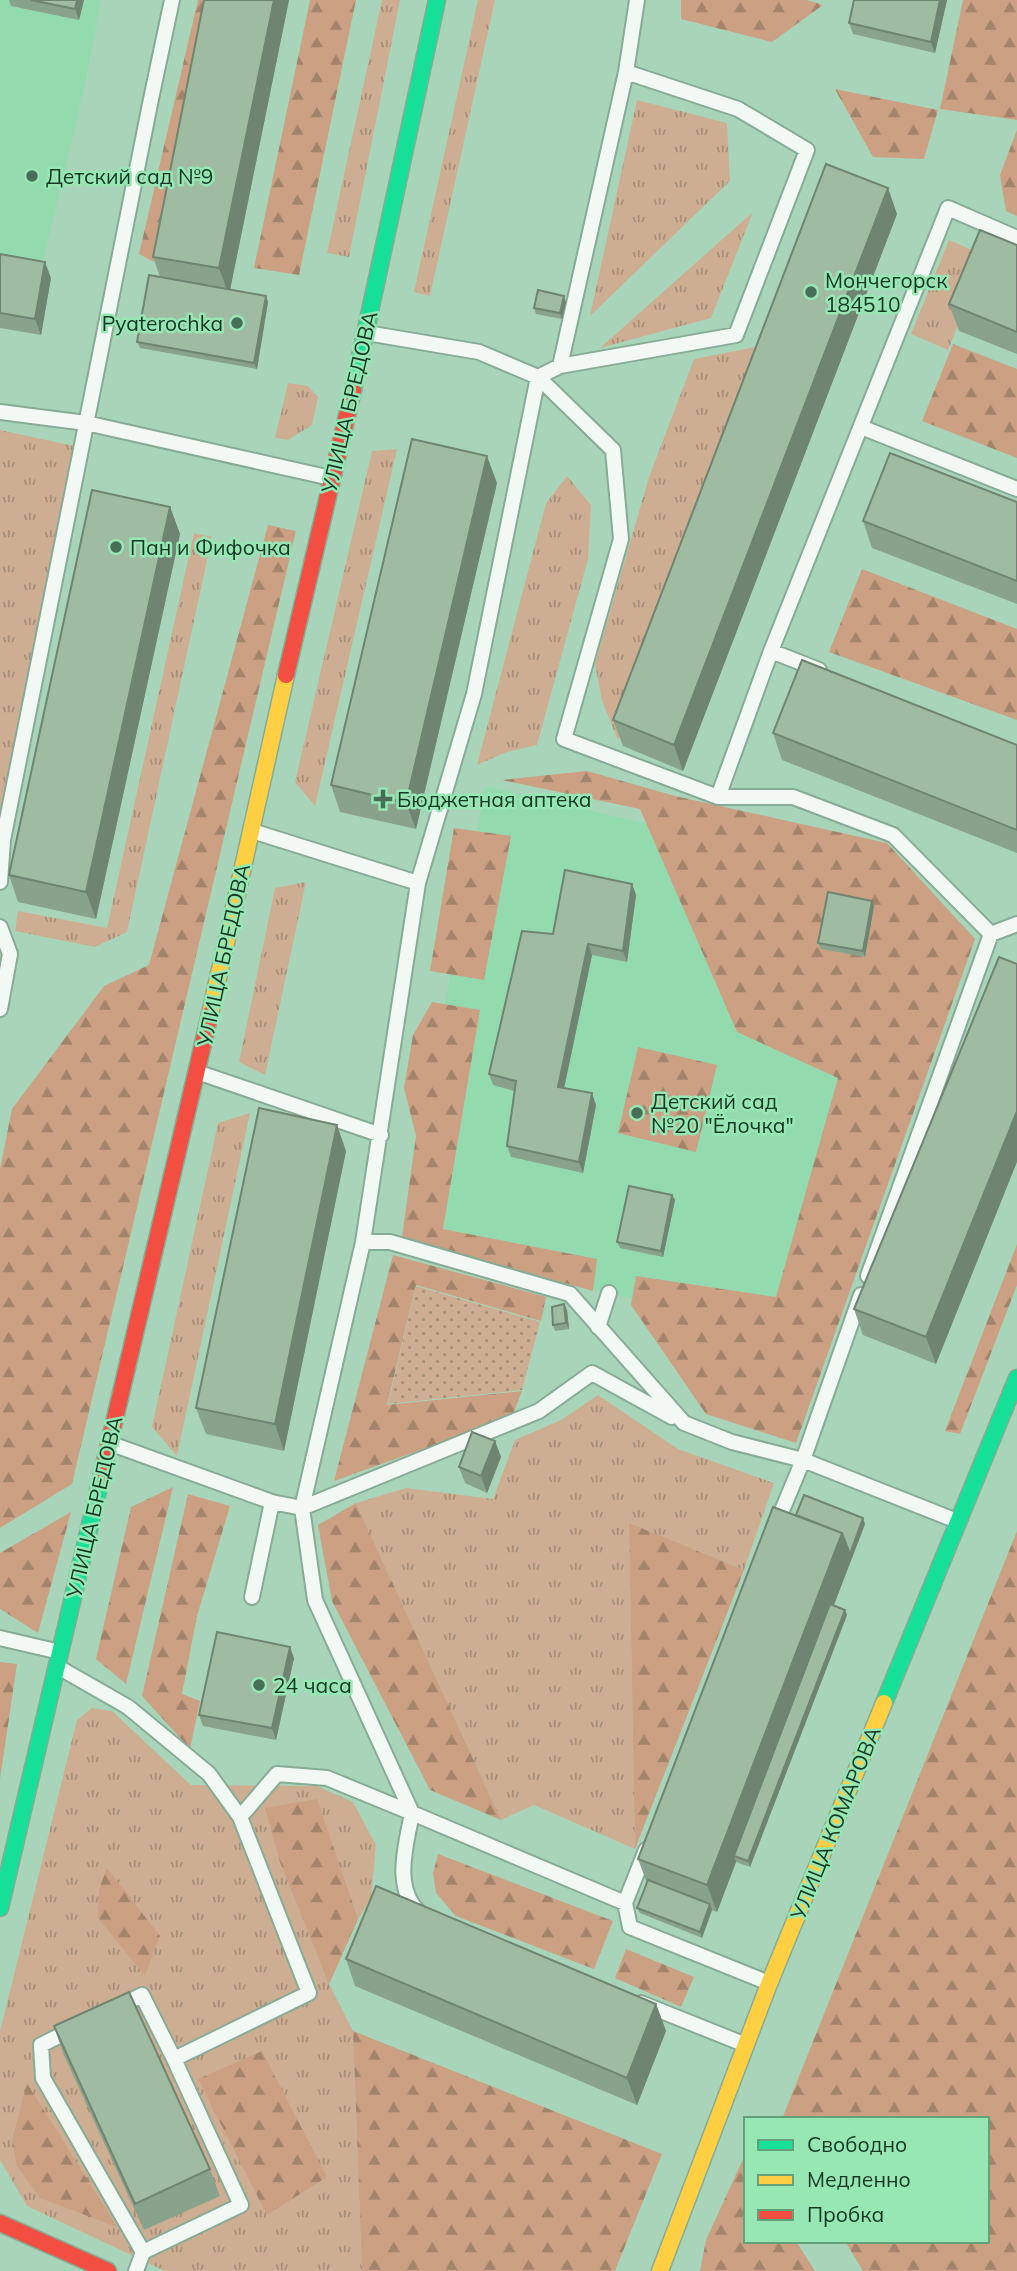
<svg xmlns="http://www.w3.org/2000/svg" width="1017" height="2271" viewBox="0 0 1017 2271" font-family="Mulish,sans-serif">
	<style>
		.built { fill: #94daaf }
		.grass { fill: url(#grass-tufts) }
		.forest { fill: url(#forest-firs) }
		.park { fill: url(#park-dots) }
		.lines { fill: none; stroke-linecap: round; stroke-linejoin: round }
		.lane-casing { stroke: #87ab95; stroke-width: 18 }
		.fast-casing { stroke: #87ab95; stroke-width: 19 }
		.slow-casing { stroke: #87ab95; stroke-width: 19 }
		.jam-casing { stroke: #87ab95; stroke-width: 19 }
		.lane { stroke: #f2f9f4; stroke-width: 14 }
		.fast { stroke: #16e098; stroke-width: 16 }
		.slow { stroke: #ffcf43; stroke-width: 16 }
		.jam { stroke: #f24e42; stroke-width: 16 }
		.wall { fill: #89a28b }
		.shaded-wall { fill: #6f8471 }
		.building { fill: #9fbca2; stroke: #6f8471; stroke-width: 2 }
		.poi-dot { fill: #486e58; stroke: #96e7b4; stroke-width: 2.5 }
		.labels { text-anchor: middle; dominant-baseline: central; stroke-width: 5; stroke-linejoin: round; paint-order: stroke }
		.poi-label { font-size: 21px; fill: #153724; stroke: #96e7b4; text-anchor: start }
		.street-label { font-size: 21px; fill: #153724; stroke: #96e7b4 }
	</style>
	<defs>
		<pattern id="grass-tufts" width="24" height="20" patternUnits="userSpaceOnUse" patternTransform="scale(1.75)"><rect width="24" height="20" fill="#ceae93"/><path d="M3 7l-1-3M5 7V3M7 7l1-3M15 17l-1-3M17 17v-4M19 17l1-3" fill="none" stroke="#a68e78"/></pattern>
		<pattern id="forest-firs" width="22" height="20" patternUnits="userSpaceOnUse" patternTransform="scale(1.75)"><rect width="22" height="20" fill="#cba083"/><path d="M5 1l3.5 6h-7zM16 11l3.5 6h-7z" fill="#a4836b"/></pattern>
		<pattern id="park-dots" width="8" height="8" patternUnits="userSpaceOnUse" patternTransform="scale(1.75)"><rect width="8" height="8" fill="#ceae93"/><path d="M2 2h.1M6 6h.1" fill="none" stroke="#a68e78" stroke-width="1.8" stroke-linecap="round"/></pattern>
	</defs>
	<rect width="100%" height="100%" fill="#a8d5b9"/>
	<path class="built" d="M0 0H101L84 89 41 269 0 263Z
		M485 786 904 884 797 1338 609 1293 402 1237Z"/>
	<path class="grass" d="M382 0H400L349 257 327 253Z
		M478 0H495L430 296 414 292Z
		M637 100 727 123 730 181 590 316Z
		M753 212 711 318 600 348Z
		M949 240 986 256 948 350 911 334Z
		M765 345 618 740 602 701 595 664 649 477 694 359Z
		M288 383 308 386 318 397 312 425 288 440 275 438Z
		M0 430 79 447 1 810H0Z
		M397 449 315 806 295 782 372 451Z
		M567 476 591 505 588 559 537 745 507 752 477 765 546 503Z
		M194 533 212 537 127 932 95 947 15 931 18 911 107 928Z
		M306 882 265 1075 239 1062 275 888Z
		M250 1113 177 1456 152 1427 218 1123Z
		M598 1395 678 1449 774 1483 744 1570 629 1524 635 1849 534 1805 501 1820 356 1503 406 1488 493 1499 515 1440 561 1420Z
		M92 1708 112 1711 191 1785 317 1786 353 1802 376 1845 371 1898 358 1919 329 1984 353 2031 362 2271H165L27 2206 0 2160V2031L77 1720Z"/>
	<path class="forest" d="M198 0H214L154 262 139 254Z
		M310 0H356L299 275 254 268Z
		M681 0H807L823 5 772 42 681 19Z
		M963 0H1017V120L940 109Z
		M835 89 938 110 924 159 873 157Z
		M1017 130V216L1006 211 1000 175Z
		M953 344 1017 369V458L922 421Z
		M268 525 296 531 72 1484 0 1528V1169L12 1109 104 986 149 965Z
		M862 569 1017 629V720L829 652Z
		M587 771 675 796 887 843 975 939 796 1443 706 1414 631 1305 636 1276 776 1297 838 1078 737 1032 640 809 502 780Z
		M454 828 511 836 484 980 430 971Z
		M432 1002 480 1010 443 1229 597 1259 593 1291 402 1237 416 1136 404 1088 413 1035Z
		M638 1047 717 1065 696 1152 618 1133Z
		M1017 1244V1285L960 1434 945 1431Z
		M393 1255 546 1297 541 1321 416 1285 387 1405 522 1391 512 1417 334 1481Z
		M173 1487 126 1684 96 1659 131 1507Z
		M188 1494 230 1506 197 1616 182 1694 200 1701 190 1749 142 1696Z
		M356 1503 501 1820 430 1790 332 1601 318 1525Z
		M71 1512 38 1633 0 1609V1553Z
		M629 1523 744 1570 635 1849Z
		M1017 1531V2271H863L845 2241H987V2119H782Z
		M0 1662 17 1664 0 1779Z
		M317 1799 358 1919 329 1984 280 1862 265 1808Z
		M438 1854 613 1921 594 1969 456 1916 436 1893 433 1873Z
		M107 1868 160 1936 145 1976 98 1918 99 1889Z
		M626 1949 694 1977 681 2007 615 1978Z
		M353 2031 662 2154 615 2271H362Z
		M262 2051 327 2177 267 2215 198 2079Z
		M27 2083 117 2227 40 2198 17 2166 12 2140Z
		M743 2159 746 2164V2241H796L815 2271H700L706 2240Z"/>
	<path class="park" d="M416 1286 540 1322 522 1390 388 1404Z"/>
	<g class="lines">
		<defs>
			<path id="lane" d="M367 333 479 352 538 377 613 450 621 539 564 739 718 797H793L893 835 991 934 868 1276
				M560 366 736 335 807 150 738 109 626 72
				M538 377 474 694 418 883 363 1242 302 1508 315 1600 412 1813 625 1903
				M538 377 560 366 626 72 637 0
				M0 412 86 423 331 478
				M861 427 1017 489
				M771 651 819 670
				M718 797 771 651 948 208 1017 238
				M252 831 418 883
				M0 882 3 840 151 99 172 0
				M0 927 10 954 0 1009
				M991 934 1017 924
				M200 1073 381 1135
				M363 1242H390L570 1294 684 1423 732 1442 803 1460 957 1521
				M598 1327 609 1293
				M109 1443 272 1502 302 1508 539 1411 592 1373 672 1417
				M776 1525 803 1460 861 1295
				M252 1597 272 1502
				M0 1638 60 1652
				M58 1667 128 1707 209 1774 240 1817 309 1993 174 2059 241 2205 143 2252
				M240 1817 277 1774 327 1778 412 1813C406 1846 392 1889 421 1914
				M646 1850 625 1903 630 1927 769 1983
				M641 2003 746 2045
				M116 2008 142 1995 174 2059
				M73 2029 41 2045 43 2078 143 2252 136 2271"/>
			<path id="fast" d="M353 390 437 0
				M884 1703 1017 1378
				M0 1908 101 1478"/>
			<path id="slow" d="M210 1014 286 675
				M660 2271 769 1984 884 1703"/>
			<path id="jam" d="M286 675 353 390
				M101 1478 210 1014
				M0 2223 108 2271"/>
		</defs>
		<use href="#lane" class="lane-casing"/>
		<use href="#fast" class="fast-casing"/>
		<use href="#slow" class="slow-casing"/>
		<use href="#jam" class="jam-casing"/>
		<use href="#lane" class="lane"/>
		<use href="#fast" class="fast"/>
		<use href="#slow" class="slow"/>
		<use href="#jam" class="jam"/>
	</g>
	<path class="wall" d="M9 0H84L79 20 11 6Z
		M289 0 230 290 266 296 268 302 257 369 140 348 137 342 160 277 153 257Z
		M854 0H947L935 53 853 34 849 23Z
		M897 214 683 771 623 746 613 720Z
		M1017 245V354L959 331 949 304Z
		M0 254 51 278 41 335 0 328Z
		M566 302 562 319 536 314 534 308Z
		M497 483 416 829 340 812 331 785Z
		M1017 502V604L872 548 863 521Z
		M170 507 180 534 96 919 18 902 9 875Z
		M773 733 1017 745V853L782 760Z
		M632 884 636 895 627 962 592 955 564 1088 596 1105 583 1173 511 1157 507 1146 514 1091 493 1085 489 1074 553 934Z
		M874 906 865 957 821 949 818 943Z
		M999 957 936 1364 863 1335 854 1309Z
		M346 1151 284 1451 206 1434 196 1408Z
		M672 1195 675 1200 663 1257 620 1248 617 1242Z
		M564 1304 567 1310 569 1329 555 1331 553 1325Z
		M495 1441 501 1457 487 1493 465 1483 459 1467Z
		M796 1515 865 1524 834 1605 845 1610 847 1615 750 1867 736 1862 717 1912 712 1910 702 1938 640 1913 637 1908 647 1883 638 1859Z
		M294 1658 276 1740 203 1726 199 1715Z
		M346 1959 656 2004 666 2031 637 2105 355 1986Z
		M54 2026 210 2169 220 2196 144 2230 63 2053Z"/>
	<path class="shaded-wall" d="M77 0H84L79 20 75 9Z
		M274 0H289L229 295 219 268Z
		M940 0H947L935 53 931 42Z
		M888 188 897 214 683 771 674 745Z
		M45 262 51 278 41 335 35 319Z
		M266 296 268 302 257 369 254 363Z
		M564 296 566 302 562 319 560 313Z
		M487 456 497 483 416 829 406 803Z
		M170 507 180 534 96 919 86 892Z
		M632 884 636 895 627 962 623 951Z
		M872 901 874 906 865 957 863 951Z
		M588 944 592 955 562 1098 558 1087Z
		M592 1093 596 1105 583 1173 579 1162Z
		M1017 1111V1162L936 1364 926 1337Z
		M337 1125 346 1151 284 1451 275 1424Z
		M672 1195 675 1200 663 1257 661 1251Z
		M564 1304 567 1310 569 1329 566 1323Z
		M495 1441 501 1457 487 1493 481 1476Z
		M863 1518 865 1524 737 1857 734 1856 736 1862 717 1912 707 1885 842 1533Z
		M845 1610 847 1615 750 1867 748 1861Z
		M290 1647 294 1658 276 1740 272 1728Z
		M710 1904 712 1910 702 1938 700 1932Z
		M656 2004 666 2031 637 2105 627 2078Z"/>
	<path class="building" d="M31 0H77L75 9Z
		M204 0H274L219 268 153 257Z
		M854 0H940L931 42 849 23Z
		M826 164 888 188 674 745 613 720Z
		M980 230 1017 245V332L949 304Z
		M0 254 45 262 35 319 0 313Z
		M149 275 266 296 254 363 137 342Z
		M538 290 564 296 560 313 534 308Z
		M412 439 487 456 406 803 331 785Z
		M890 453 1017 502V581L863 521Z
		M92 490 170 507 86 892 9 875Z
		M802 660 1017 745V830L773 733Z
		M565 870 632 884 623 951 588 944 558 1087 592 1093 579 1162 507 1146 516 1081 489 1074 522 931 553 934Z
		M828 892 872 901 863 951 818 943Z
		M999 957 1017 964V1111L926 1337 854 1309Z
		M259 1108 337 1125 275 1424 196 1408Z
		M629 1186 672 1195 661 1251 617 1242Z
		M564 1304 566 1323 553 1325 552 1307Z
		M472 1432 495 1441 481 1476 459 1467Z
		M804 1495 863 1518 850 1554 842 1533 796 1515Z
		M773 1507 842 1533 707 1885 638 1859Z
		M830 1604 845 1610 748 1861 734 1856Z
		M217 1632 290 1647 272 1728 199 1715Z
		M648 1880 710 1904 700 1932 637 1908Z
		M376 1886 656 2004 627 2078 346 1959Z
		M129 1992 210 2169 135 2204 54 2026Z"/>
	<g class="poi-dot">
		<circle cx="32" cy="176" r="7"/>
		<circle cx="811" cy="292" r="7"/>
		<circle cx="237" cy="323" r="7"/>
		<circle cx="116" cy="547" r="7"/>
		<path d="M379.5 788.5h7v7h7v7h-7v7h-7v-7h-7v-7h7z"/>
		<circle cx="637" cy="1113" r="7"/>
		<circle cx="259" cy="1685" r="7"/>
	</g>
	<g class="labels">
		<g class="poi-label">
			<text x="46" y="176">Детский сад №9</text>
			<text x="825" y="280">Мончегорск<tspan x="825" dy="24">184510</tspan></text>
			<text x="223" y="323" text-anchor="end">Pyaterochka</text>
			<text x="130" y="547">Пан и Фифочка</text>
			<text x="397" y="799">Бюджетная аптека</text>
			<text x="651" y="1101">Детский сад<tspan x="651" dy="24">№20 "Ёлочка"</tspan></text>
			<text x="273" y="1685">24 часа</text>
		</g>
		<g class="street-label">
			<text transform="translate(349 402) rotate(-77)">УЛИЦА БРЕДОВА</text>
			<text transform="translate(223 955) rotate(-78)">УЛИЦА БРЕДОВА</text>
			<text transform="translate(94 1507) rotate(-77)">УЛИЦА БРЕДОВА</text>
			<text transform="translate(835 1823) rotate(-68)">УЛИЦА КОМАРОВА</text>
		</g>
	</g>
	<rect x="744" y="2117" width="245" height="126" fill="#96e7b4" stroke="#62a17a" stroke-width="2"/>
	<rect x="758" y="2140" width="35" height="10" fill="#16e098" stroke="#62a17a" stroke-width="2"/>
	<text x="807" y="2152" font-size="21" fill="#153724">Свободно</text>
	<rect x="758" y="2175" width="35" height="10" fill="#ffcf43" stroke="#62a17a" stroke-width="2"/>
	<text x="807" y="2187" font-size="21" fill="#153724">Медленно</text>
	<rect x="758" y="2210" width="35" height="10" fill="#f24e42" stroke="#62a17a" stroke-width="2"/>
	<text x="807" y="2222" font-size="21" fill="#153724">Пробка</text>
</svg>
